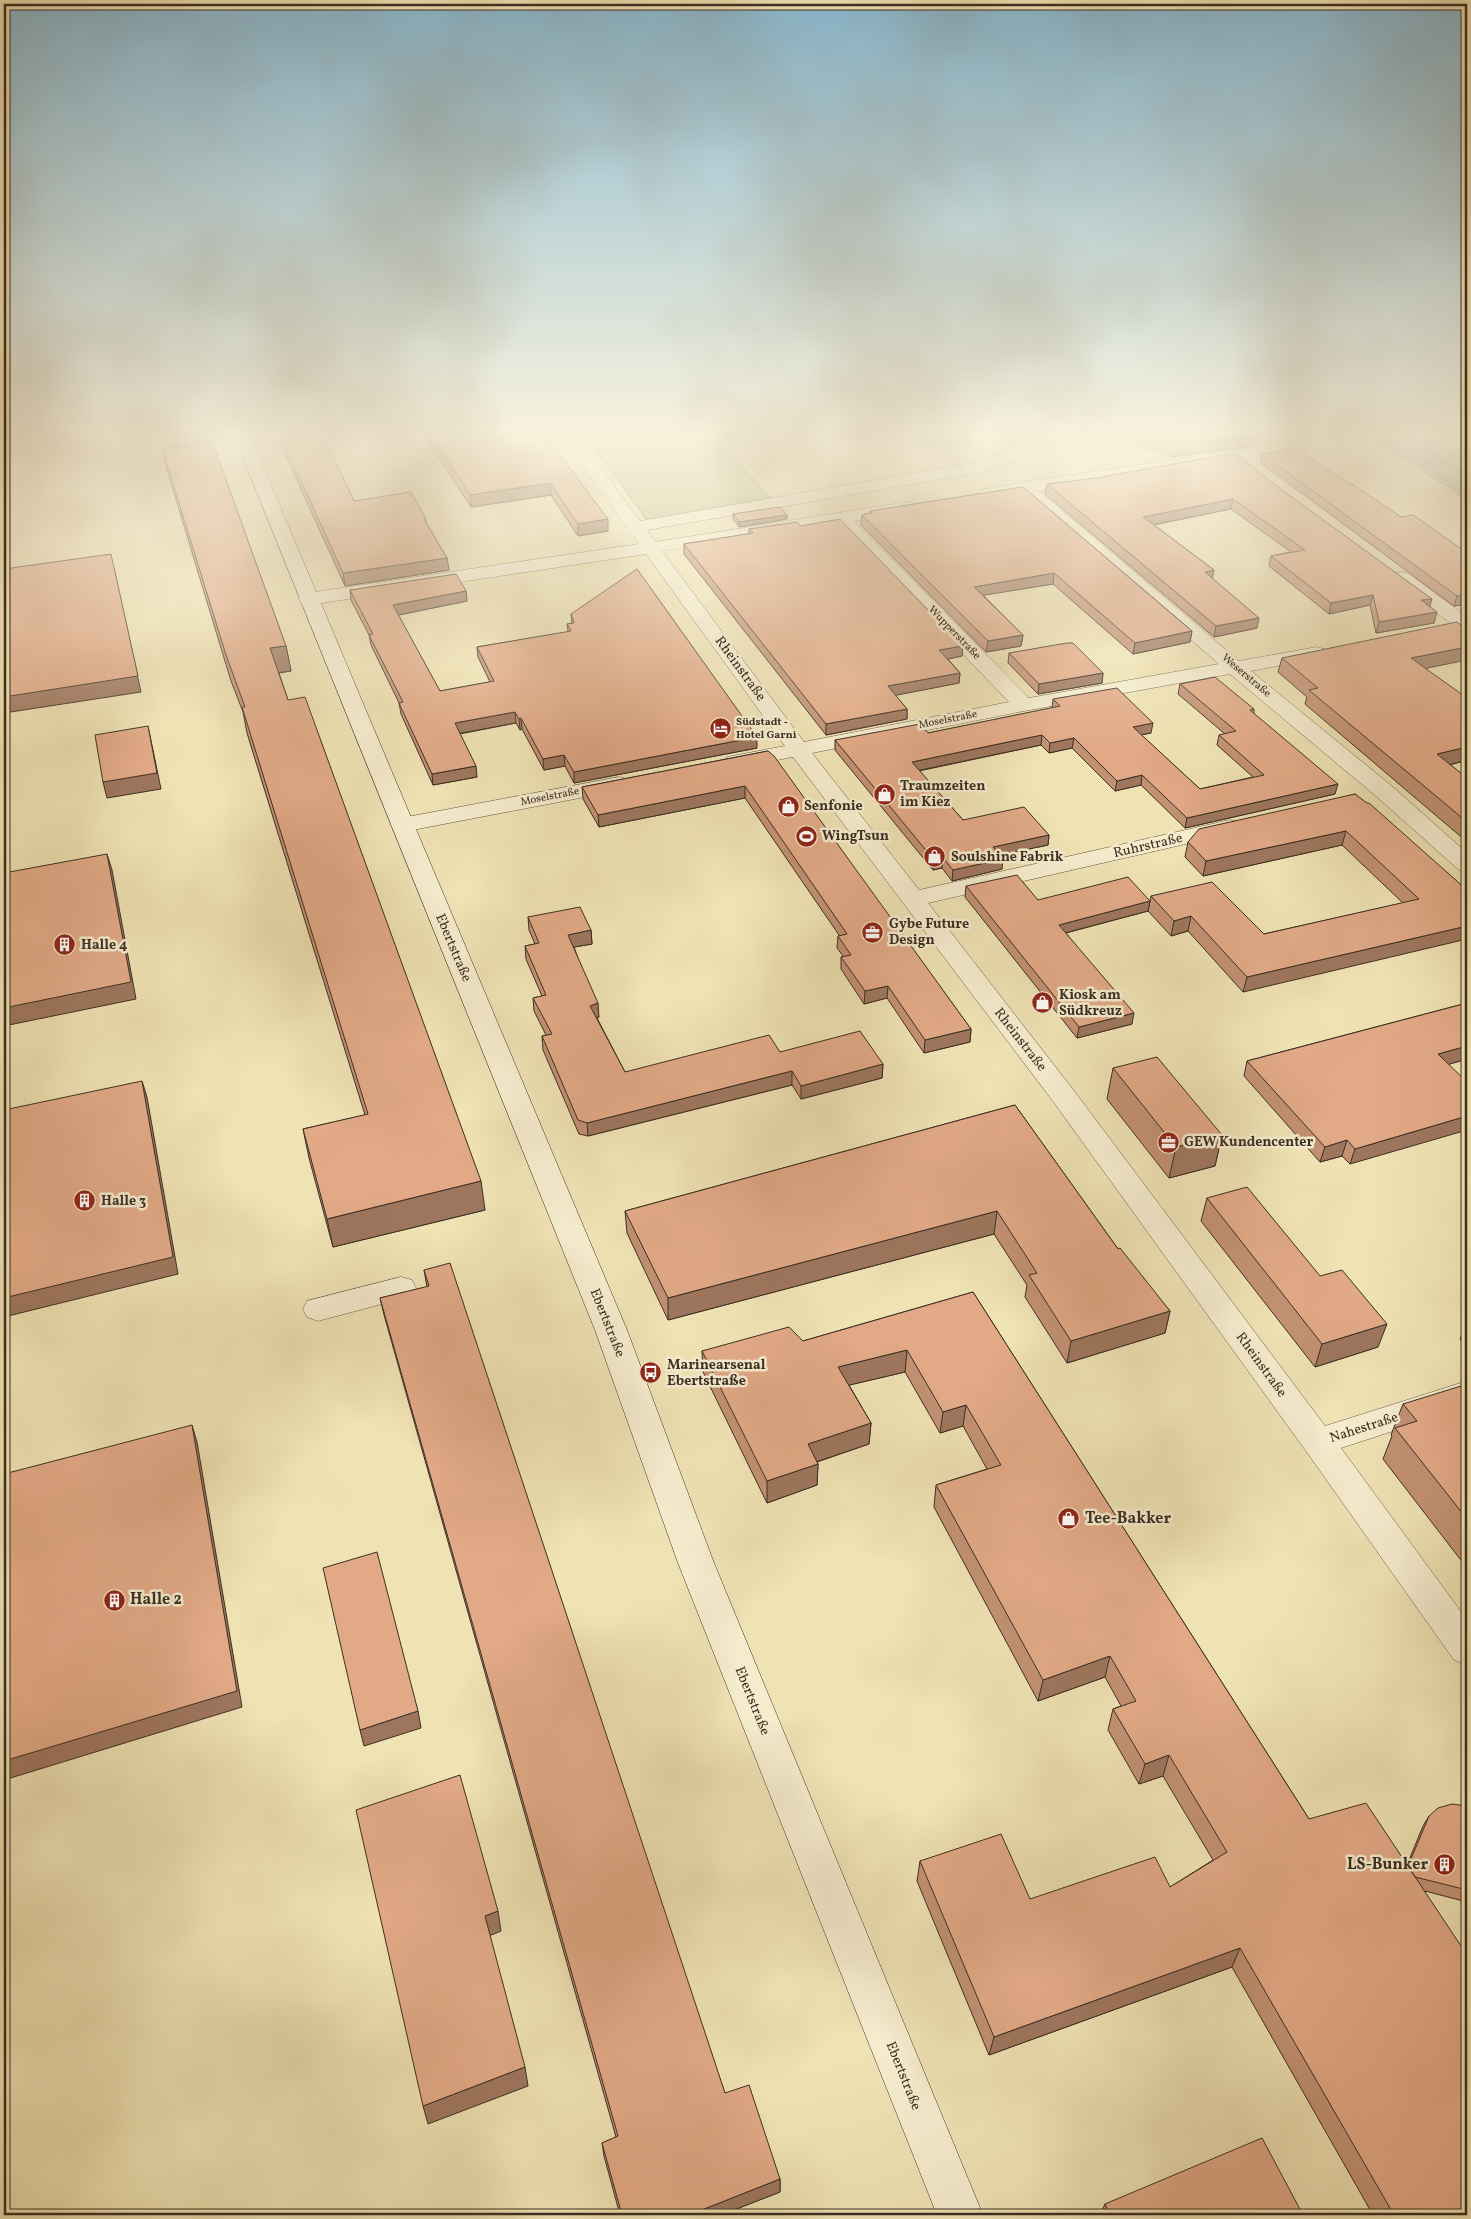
<svg xmlns="http://www.w3.org/2000/svg" width="1471" height="2219" viewBox="0 0 1471 2219" font-family="Vollkorn,serif">
	<style>
		.green { fill: #bcc28a; stroke: #7c7856 }
		.water { fill: #9abead; stroke: #748576 }
		.lines { fill: none; stroke-linecap: round; stroke-linejoin: round }
		.shore { stroke: #6b7668; stroke-width: 1 }
		.street-casing { stroke: #695c47; stroke-width: 1 }
		.secondary-casing { stroke: #3c2f23; stroke-width: 1 }
		.street { fill: #f5ecce; fill-rule: evenodd }
		.secondary { fill: #f5ecce; fill-rule: evenodd }
		.wall { fill: #c29173; stroke: #3c2f23 }
		.shaded-wall { fill: #9e765e; stroke: #3c2f23 }
		.building { fill: #e1a986; stroke: #3c2f23 }
		.labels { text-anchor: middle; dominant-baseline: central; stroke-width: 5; stroke-linejoin: round; paint-order: stroke }
		.far-street-label { font-size: 11px; fill: #3c2f23; stroke: #f5ecce }
		.far-poi-label { font-size: 11px; font-weight: bold; fill: #3c2f23; stroke: #f5ecce; text-anchor: start }
		.street-label { font-size: 14px; fill: #3c2f23; stroke: #f5ecce }
		.poi-label { font-size: 14px; font-weight: bold; fill: #3c2f23; stroke: #f5ecce; text-anchor: start }
		.near-poi-label { font-size: 16px; font-weight: bold; fill: #3c2f23; stroke: #f5ecce; text-anchor: start }
	</style>
	<rect width="100%" height="100%" fill="#efe2b3"/>
	<filter id="stains"><feTurbulence type="fractalNoise" baseFrequency=".004" numOctaves="4"/><feColorMatrix values="0 0 0 0 .2 0 0 0 0 .09 0 0 0 0 .02 0 0 0 .5 -.17"/></filter>
	<radialGradient id="worn" r=".72"><stop offset=".6" stop-color="#630" stop-opacity="0"/><stop offset="1" stop-color="#630" stop-opacity=".3"/></radialGradient>
	<path class="green" d="M585 435H712L771 498 647 520Z"/>
	<path class="water" d="M1366 435H1467V499Z"/>
	<g class="lines">
		<path class="shore" d="M1375 435 1467 493
			M1387 435 1467 486
			M1401 435 1467 477"/>
		<defs>
			<path id="street" d="M560 435H576L640 521 979 462 1048 435H1070L1068 438 1004 466 982 472 647 530 655 542 907 502 913 503 916 507 913 511 854 521 1029 698 1219 664 1022 494 986 499 980 498 977 494 980 490 1024 482 1301 441 1358 435 1364 437 1366 440 1364 443 1358 445 1301 451 1039 491 1239 661 1317 647 1324 649 1327 653 1324 657 1251 671 1393 787 1467 853V872L1459 870 1377 797 1230 674 1024 711 812 753 919 890 1230 820 1238 822 1241 827 1238 832 928 903 1075 1092 1325 1426 1467 1381V1407L1341 1448 1467 1620V1665L1454 1660 1306 1451 1055 1104 793 757 735 768 727 767 724 762 727 757 785 746 646 554 308 605 301 603 299 599 301 595 308 593 639 544ZM837 523 1009 702 804 742 662 551Z
				M1402 572 1409 574 1467 617V632L1460 630 1395 582 1393 578 1395 574Z
				M619 777 627 779 630 784 627 789 402 832 394 830 391 825 394 820 402 818Z
				M401 1277 412 1280 416 1288 412 1296 318 1321 307 1317 303 1309 307 1301Z"/>
			<path id="secondary" d="M234 435H250L627 1330 714 1563 983 2215H937L678 1563 595 1330Z"/>
		</defs>
		<use href="#street" class="street-casing"/>
		<use href="#secondary" class="secondary-casing"/>
		<use href="#street" class="street"/>
		<use href="#secondary" class="secondary"/>
	</g>
	<path class="wall" d="M279 435H323L354 501 426 519V523L447 558 449 570 345 586 280 443Z
		M424 435H545L608 531 578 536 551 495 471 507Z
		M1130 435H1255L1253 446 1172 457 1129 442Z
		M162 448 286 646 291 671 279 673 288 700 485 1210 333 1247 309 1158 303 1129 365 1115 247 733 243 712 231 681 167 470Z
		M1295 448 1467 604 1454 606 1261 463 1262 454Z
		M1047 484 1282 490 1430 606 1434 623 1376 633 1370 605 1329 614 1269 566 1271 556 1291 552 1231 509 1154 525 1214 570 1212 578 1257 628 1214 637 1045 494Z
		M1023 487 1192 631 1190 642 1133 654 1053 584 983 595 1023 635 1021 646 986 652 861 525 862 515 870 513V511Z
		M733 514 787 515V519L739 527 733 519Z
		M801 526 963 646 962 656 948 659 960 673 959 683 895 695 907 709V719L826 735 684 554V544L749 534V529Z
		M350 590 466 591 467 601 398 615 440 691 490 682 478 657 477 647 568 632 567 624 572 623 571 614 757 748 574 783 565 766 544 770 522 729 520 730 516 723 460 734 477 777 433 785 401 714 399 703 371 645 369 635 351 600Z
		M1009 653 1103 673 1102 683 1038 694 1008 663Z
		M1282 658 1426 668 1467 760 1450 765 1467 778V841H1466L1305 704 1307 697 1278 672Z
		M1180 684 1254 709V713L1335 794 1185 828 1141 785 1115 791 1072 748 1049 753 1041 745 919 771 963 820 1049 835 1048 845 1000 855 1002 869 952 881 942 868 933 870 835 750V740L928 733 1052 708 1053 699 1151 733 1141 735 1200 789 1253 777 1217 745 1219 735 1225 734 1178 694Z
		M768 751 971 1029 970 1042 924 1053 887 998 864 1004 841 969V957L843 956 837 948 838 936 839 935 745 798 599 827 583 799 582 787Z
		M1355 794 1467 890 1243 992 1188 931 1171 936 1148 911 1151 896 1264 934 1403 903 1342 845 1203 876 1185 857 1188 842Z
		M966 886 1038 900 1148 911 1066 933 1132 1024 1077 1038 965 897Z
		M528 917 591 930 592 944 574 947 599 1017 597 1018 625 1072 780 1052 883 1064 882 1078 801 1099 792 1085 588 1136 579 1134 543 1050 542 1036 546 1035 534 1011 533 998 542 996 526 959 525 946 535 944 529 930Z
		M1467 1003V1059L1449 1064 1350 1164 1342 1156 1320 1162 1244 1076 1247 1061Z
		M1113 1068 1222 1135 1215 1166 1169 1178 1107 1099Z
		M1015 1105 1118 1249 1170 1311 1165 1333 1067 1363 1025 1297 1027 1285 994 1234 668 1320 627 1233 625 1211Z
		M1207 1198 1378 1347 1315 1367 1201 1221Z
		M424 1270 725 2093 780 2179V2192L721 2215H620L604 2156 602 2143 616 2137 384 1315 380 1298 427 1287Z
		M973 1292 1309 1819 1407 1865 1423 1826 1429 1816 1467 1806V1902L1425 1891 1467 2215H1373L1232 1967 989 2055 917 1881 920 1861 1030 1899 1170 1887 1213 1860 1163 1776 1139 1784 1108 1730 1113 1709 1121 1706 1105 1677 1038 1701 934 1507 936 1485 987 1469 963 1426 940 1433 905 1372 849 1385 871 1423 869 1444 817 1462 818 1464 817 1485 767 1503 703 1372 702 1351 803 1341Z
		M1466 1324H1467V1347L1460 1339Z
		M1467 1393V1568L1383 1459 1392 1436 1391 1435 1403 1404Z
		M1105 2204 1303 2215H1100Z"/>
	<path class="shaded-wall" d="M1175 435H1255L1253 446 1172 457Z
		M550 483 551 495 471 507 470 495Z
		M1233 499 1231 509 1141 527 1143 517Z
		M787 515V519L739 527V522Z
		M608 519V531L578 536V524Z
		M447 558 449 570 345 586 343 573Z
		M114 568 141 692 4 713V697Z
		M1214 570 1212 581 1205 572Z
		M1054 573 1053 584 973 597 974 587Z
		M466 591 467 601 394 616 393 605Z
		M1467 594V604L1454 606 1457 596Z
		M1373 595 1370 605 1329 614 1331 603Z
		M1432 599 1429 609 1421 600Z
		M1437 612 1434 623 1376 633 1379 622Z
		M1259 618 1257 628 1214 637 1216 626Z
		M1192 631 1190 642 1133 654 1135 643Z
		M1023 635 1021 646 986 652 988 641Z
		M286 646 291 671 275 673 270 648Z
		M963 646 962 656 939 661V650Z
		M1467 647V660L1408 672 1411 658Z
		M960 673 959 683 887 697 888 686Z
		M1103 673 1102 683 1038 694 1039 684Z
		M907 709V719L826 735V724Z
		M515 712 516 723 456 734 455 723Z
		M521 718 522 729 520 730 519 719Z
		M1153 723 1151 733 1131 737 1133 727Z
		M148 726 161 789 107 798 103 782Z
		M1042 735 1041 745 911 772 912 762Z
		M757 737V748L574 783V772Z
		M1074 738 1072 748 1049 753 1050 743Z
		M1467 747V760L1433 769 1437 754Z
		M564 755 565 766 544 770 543 759Z
		M476 766 477 777 433 785 432 774Z
		M1142 775 1141 785 1115 791 1117 781Z
		M1338 784 1335 794 1185 828 1187 818Z
		M745 786V798L599 827 598 815Z
		M1346 831 1342 845 1203 876 1206 861Z
		M1049 835 1048 845 992 857 993 847Z
		M107 854 112 870 136 999 4 1026V1008Z
		M943 858 942 868 933 870 934 860Z
		M1003 859 1002 869 952 881 953 870Z
		M1150 901 1148 911 1057 935 1059 925Z
		M1191 916 1188 931 1171 936 1174 921Z
		M1467 926V939L1243 992 1247 977Z
		M591 930 592 944 569 948 568 935Z
		M888 986 887 998 864 1004 865 991Z
		M598 1003 599 1017 591 1019 590 1006Z
		M1134 1013 1132 1024 1077 1038 1079 1027Z
		M971 1029 970 1042 924 1053 925 1040Z
		M1467 1046V1059L1433 1069 1438 1054Z
		M883 1064 882 1078 801 1099V1086Z
		M792 1071V1085L588 1136 587 1123Z
		M142 1081 147 1097 178 1274 4 1317V1298Z
		M1467 1116V1130L1350 1164 1355 1149Z
		M1222 1135 1215 1166 1169 1178 1176 1147Z
		M1347 1140 1342 1156 1320 1162 1325 1147Z
		M481 1181 485 1210 333 1247 327 1219Z
		M997 1211 994 1234 668 1320V1298Z
		M1170 1311 1165 1333 1067 1363 1071 1341Z
		M1387 1324 1378 1347 1315 1367 1322 1344Z
		M907 1350 905 1372 837 1388 838 1367Z
		M966 1405 963 1426 940 1433 943 1412Z
		M871 1423 869 1444 807 1465 808 1444Z
		M192 1425 197 1442 242 1707 4 1780V1761Z
		M818 1464 817 1485 767 1503V1481Z
		M1110 1656 1105 1677 1038 1701 1043 1680Z
		M418 1711 421 1728 364 1746 360 1730Z
		M1169 1755 1163 1776 1139 1784 1145 1764Z
		M498 1911 501 1931 489 1936 485 1916Z
		M1240 1948 1232 1967 989 2055 994 2037Z
		M525 2067 528 2086 428 2124 423 2106Z
		M780 2179V2192L721 2215H689Z"/>
	<path class="building" d="M280 435H323L354 501 411 492 426 519H424L447 558 343 573Z
		M431 435H545L608 519 578 524 550 483 470 495Z
		M212 441 286 646 270 648 288 700 305 697 481 1181 327 1219 303 1129 368 1114 242 707H245L226 655 162 448Z
		M1295 448 1350 484H1352L1401 517 1413 515 1467 553V594L1457 596 1262 454Z
		M1235 453 1282 490 1432 599 1421 600 1437 612 1379 622 1373 595 1331 603 1271 556 1305 550 1233 499 1143 517 1214 570 1205 572 1259 618 1216 626 1047 484 1096 478Z
		M1023 487 1192 631 1135 643 1054 573 974 587 1023 635 988 641 862 515 872 513 870 511Z
		M780 507 787 515 739 522 733 514Z
		M840 519 963 646 939 650 960 673 888 686 907 709 826 724 684 544 753 533 749 529 797 522 801 526Z
		M111 554 138 676 4 697V569Z
		M637 569 757 737 574 772 564 755 543 759 521 718 519 719 515 712 455 723 476 766 432 774 399 703 403 702 369 635 373 634 350 590 456 574 466 591 393 605 440 691 494 681 477 647 571 631 567 624 574 623 571 614Z
		M1457 622 1467 630V647L1411 658 1467 698V747L1437 754 1467 778V822L1309 690 1318 688 1282 658Z
		M1067 643H1073L1103 673 1039 684 1009 653Z
		M1215 677 1254 709 1250 710 1338 784 1187 818 1142 775 1117 781 1074 738 1050 743 1042 735 912 762 963 820 1024 807 1049 835 993 847 1003 859 953 870 943 858 934 860 835 740 920 724 928 733 1060 706 1053 699 1117 688 1153 723 1133 727 1200 789 1264 775 1219 735 1236 731 1180 684Z
		M148 726 157 773 103 782 95 735Z
		M768 751 774 756 971 1029 925 1040 888 986 865 991 841 957 851 955 838 936 847 934 745 786 598 815 582 787Z
		M1355 794 1367 803H1369L1467 890V926L1247 977 1191 916 1174 921 1151 896 1212 882 1264 934 1419 899 1346 831 1206 861 1188 842 1199 829Z
		M107 854 131 982 4 1008V873Z
		M1017 875 1038 900 1128 877 1150 901 1059 925 1134 1013 1079 1027 966 886Z
		M580 907 591 930 568 935 598 1003 590 1006 625 1072 769 1035 780 1052 860 1031 883 1064 801 1086 792 1071 587 1123 578 1120 542 1036 552 1034 533 998 546 995 525 946 539 943 528 917Z
		M1467 1003V1046L1438 1054 1467 1082V1116L1355 1149 1347 1140 1325 1147 1247 1061Z
		M1157 1057 1222 1135 1176 1147 1113 1068Z
		M142 1081 173 1257 4 1298V1110Z
		M1015 1105 1118 1249 1120 1248 1170 1311 1071 1341 1029 1275 1037 1273 997 1211 668 1298 625 1211Z
		M1247 1187 1320 1276 1342 1270 1387 1324 1322 1344 1207 1198Z
		M450 1263 725 2093 749 2085 780 2179 689 2215H622L602 2143 618 2136 380 1298 429 1286 424 1270Z
		M973 1292 1309 1819 1366 1803 1467 1955V2215H1394L1240 1948 994 2037 920 1861 1001 1834 1030 1899 1155 1857 1170 1887 1227 1852 1169 1755 1145 1764 1113 1709 1136 1701 1110 1656 1043 1680 936 1485 1001 1465 966 1405 943 1412 907 1350 838 1367 871 1423 808 1444 818 1464 767 1481 702 1351 789 1327 803 1341Z
		M1461 1386 1467 1393V1519L1395 1428 1417 1421 1403 1404Z
		M192 1425 237 1691 4 1761V1474Z
		M377 1552 418 1711 360 1730 323 1568Z
		M460 1775 498 1911 485 1916 525 2067 423 2106 356 1810Z
		M1452 1804 1467 1806V1890L1415 1877 1408 1866 1429 1816 1438 1808Z
		M1262 2138 1303 2215H1110L1105 2204Z"/>
	<linearGradient id="sky" x2="0" y2="1"><stop stop-color="#89b8d0"/><stop offset="0.58" stop-color="#f8f2dd"/><stop offset="1" stop-color="#f8f2dd" stop-opacity="0"/></linearGradient>
	<rect width="1471" height="746" fill="url(#sky)"/>
	<defs>
		<symbol id="hotel-disc" viewBox="-11 -11 22 22"><circle r="9.5" fill="#8f2418" stroke="#f5ecce"/><path d="M-6-4.5h1.5V1H6V5H4.5V3h-9V5H-6ZM-4 0a1.8 1.8 0 1 1 3.6 0ZM.5 0V-2.5h3Q6-2.5 6 0Z" fill="#fff"/></symbol>
		<symbol id="shop-disc" viewBox="-11 -11 22 22"><circle r="9.5" fill="#8f2418" stroke="#f5ecce"/><path d="M-5-2.5h2.3a2.7 3.5 0 0 1 5.4 0H5L5.5 6h-11ZM-1.5-2.5h3a1.5 2.3 0 0 0-3 0Z" fill="#fff"/></symbol>
		<symbol id="stadium-disc" viewBox="-11 -11 22 22"><circle r="9.5" fill="#8f2418" stroke="#f5ecce"/><path d="M0-5a6.5 5 0 1 0 0 10a6.5 5 0 1 0 0-10ZM-3.5-1.8h7v3.6h-7Z" fill="#fff"/></symbol>
		<symbol id="office-disc" viewBox="-11 -11 22 22"><circle r="9.5" fill="#8f2418" stroke="#f5ecce"/><path d="M-6-3h4V-5.5h4V-3h4V5H-6ZM-1-4.5V-3h2v-1.5ZM-6 0V1H6V0Z" fill="#fff"/></symbol>
		<symbol id="building-disc" viewBox="-11 -11 22 22"><circle r="9.5" fill="#8f2418" stroke="#f5ecce"/><path d="M-4-6H4V6H1V3H-1V6H-4ZM-2.5-4.3h1.7v1.8h-1.7ZM.8-4.3h1.7v1.8H.8ZM-2.5-1h1.7V.8h-1.7ZM.8-1h1.7V.8H.8Z" fill="#fff"/></symbol>
		<symbol id="bus-disc" viewBox="-11 -11 22 22"><circle r="9.5" fill="#8f2418" stroke="#f5ecce"/><path d="M-5-6H5V4H4V6H2V4H-2V6H-4V4H-5ZM-3.5-4V0h7V-4ZM-3.5 1.2v1.5H-2V1.2ZM2 1.2v1.5H3.5V1.2Z" fill="#fff"/></symbol>
	</defs>
	<g fill-rule="evenodd">
		<use href="#hotel-disc" x="708" y="716" width="25" height="25"/>
		<use href="#shop-disc" x="872" y="782" width="25" height="25"/>
		<use href="#shop-disc" x="776" y="794" width="25" height="25"/>
		<use href="#stadium-disc" x="794" y="824" width="25" height="25"/>
		<use href="#shop-disc" x="922" y="844" width="25" height="25"/>
		<use href="#office-disc" x="860" y="920" width="25" height="25"/>
		<use href="#building-disc" x="52" y="932" width="25" height="25"/>
		<use href="#shop-disc" x="1030" y="990" width="25" height="25"/>
		<use href="#office-disc" x="1156" y="1130" width="25" height="25"/>
		<use href="#building-disc" x="72" y="1188" width="25" height="25"/>
		<use href="#bus-disc" x="638" y="1360" width="25" height="25"/>
		<use href="#shop-disc" x="1056" y="1506" width="25" height="25"/>
		<use href="#building-disc" x="102" y="1588" width="25" height="25"/>
		<use href="#building-disc" x="1432" y="1852" width="25" height="25"/>
	</g>
	<g class="labels">
		<g class="far-street-label">
			<text transform="translate(954 633) rotate(46)">Wupperstraße</text>
			<text transform="translate(1246 676) rotate(40)">Weserstraße</text>
			<text transform="translate(948 720) rotate(-11)">Moselstraße</text>
			<text transform="translate(550 797) rotate(-11)">Moselstraße</text>
		</g>
		<g class="far-poi-label">
			<text x="736" y="722">Südstadt -<tspan x="736" dy="13">Hotel Garni</tspan></text>
		</g>
		<g class="street-label">
			<text transform="translate(740 669) rotate(54)">Rheinstraße</text>
			<text transform="translate(1148 846) rotate(-13)">Ruhrstraße</text>
			<text transform="translate(453 948) rotate(67)">Ebertstraße</text>
			<text transform="translate(1020 1040) rotate(52)">Rheinstraße</text>
			<text transform="translate(607 1323) rotate(68)">Ebertstraße</text>
			<text transform="translate(1261 1365) rotate(54)">Rheinstraße</text>
			<text transform="translate(1364 1428) rotate(-18)">Nahestraße</text>
			<text transform="translate(752 1701) rotate(68)">Ebertstraße</text>
			<text transform="translate(903 2076) rotate(68)">Ebertstraße</text>
		</g>
		<g class="poi-label">
			<text x="900" y="786">Traumzeiten<tspan x="900" dy="16">im Kiez</tspan></text>
			<text x="804" y="806">Senfonie</text>
			<text x="822" y="836">WingTsun</text>
			<text x="951" y="857">Soulshine Fabrik</text>
			<text x="889" y="924">Gybe Future<tspan x="889" dy="16">Design</tspan></text>
			<text x="81" y="945">Halle 4</text>
			<text x="1059" y="995">Kiosk am<tspan x="1059" dy="16">Südkreuz</tspan></text>
			<text x="1184" y="1142">GEW Kundencenter</text>
			<text x="101" y="1201">Halle 3</text>
			<text x="667" y="1365">Marinearsenal<tspan x="667" dy="16">Ebertstraße</tspan></text>
		</g>
		<g class="near-poi-label">
			<text x="1085" y="1519">Tee-Bakker</text>
			<text x="130" y="1600">Halle 2</text>
			<text x="1428" y="1865" text-anchor="end">LS-Bunker</text>
		</g>
	</g>
	<rect width="1471" height="2219" fill="none" stroke="#efe2b3" stroke-width="20"/>
	<rect x="5" y="5" width="1461" height="2209" fill="none" stroke="#3c2f23" stroke-width="2.5"/>
	<rect x="10" y="10" width="1451" height="2199" fill="none" stroke="#3c2f23"/>
	<rect width="100%" height="100%" filter="url(#stains)"/>
	<rect width="100%" height="100%" fill="url(#worn)"/>
</svg>
